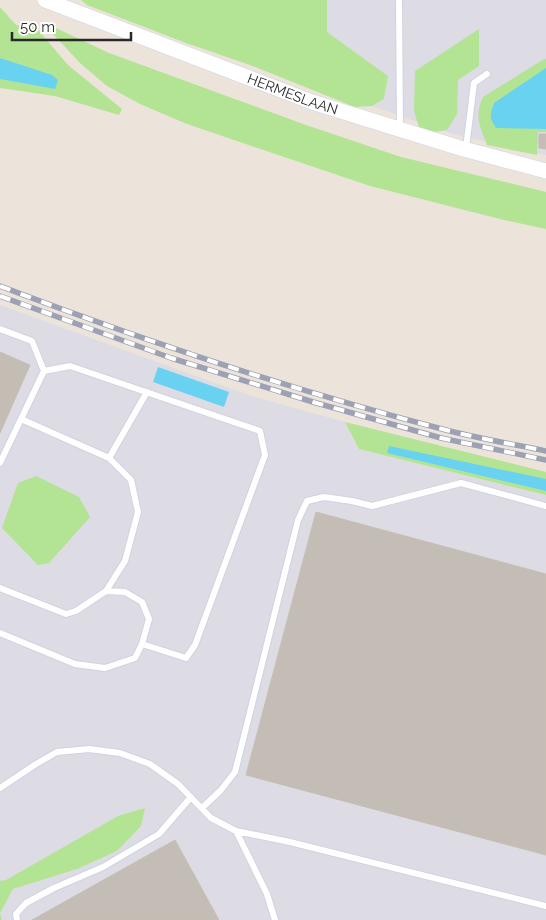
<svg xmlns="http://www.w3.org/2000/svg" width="546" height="920" viewBox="0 0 546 920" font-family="Raleway,sans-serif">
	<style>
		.industrial { fill: #dddbe3 }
		.green { fill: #b2e494 }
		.water { fill: #69d2f1 }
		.building { fill: #c4bdb6; stroke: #c7bfb3 }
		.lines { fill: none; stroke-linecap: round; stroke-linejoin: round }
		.service-casing { stroke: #cfd3e2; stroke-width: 8 }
		.tertiary-casing { stroke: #cfd3e2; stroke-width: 16 }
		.service { stroke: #fff; stroke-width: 6 }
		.tertiary { stroke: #fff; stroke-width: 15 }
		.rail-casing { stroke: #9ca1b4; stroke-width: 5.5 }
		.rail { stroke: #fff; stroke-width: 4; stroke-dasharray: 11; stroke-linecap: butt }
		.labels { text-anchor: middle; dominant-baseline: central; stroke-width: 4; stroke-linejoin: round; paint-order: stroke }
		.street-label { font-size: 14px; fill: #292929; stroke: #fff }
	</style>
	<rect width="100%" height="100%" fill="#ece3da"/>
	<path class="industrial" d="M327 0H546V155L453 134 372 106 384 99 388 76 327 32Z
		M0 305 251 396 345 422 359 449 546 495V920H2L0 913 13 889 77 869 117 851 145 809 118 816 6 881H0Z"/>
	<path class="green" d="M81 0H327V32L388 76 384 99 372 106 355 107 250 65 186 43 87 5Z
		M0 7 16 25 28 26 33 24 68 65 122 109 119 115 55 96 0 88Z
		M41 21 109 53 306 125 401 157 546 192V229L504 220 370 186 187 124 140 104 107 86 81 64Z
		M479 29V66L458 80 457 114 447 130 433 132 419 127 414 111 415 71Z
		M544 59H546V132H538L537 155 487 145C480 126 474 117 483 97Z
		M345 422 546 472V495L359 449Z
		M36 476 79 497 90 517 49 563 38 565 2 528 18 483Z
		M145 808 141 826 117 851 77 869 13 889 0 913 2 920H0V881L6 880 118 816Z"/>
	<path class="water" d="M0 58 52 75 58 80 55 89 0 79Z
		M546 68V129L496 128C489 118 490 114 494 103Z
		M158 367 229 392 224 407 153 382Z
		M389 446 546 479V491L387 453Z"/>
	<path class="building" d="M539 134H546V149L539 148Z
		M0 352 30 365 0 433Z
		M316 512 546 574V855L246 775Z
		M175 840 219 920H32Z"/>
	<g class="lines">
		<defs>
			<path id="service" d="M399 0 400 129
				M466 148 474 83 487 74
				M0 329 32 341 44 371 0 463
				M21 419 109 458 131 480 138 512 125 561 106 591
				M109 458 147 392
				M0 588 66 614 76 611 106 591 125 592 142 602 149 619 142 644 186 658 195 645 265 455 260 431 70 366 44 371
				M0 633 75 664 105 668 135 658 142 644
				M0 788 36 764 57 752 89 749 120 753 150 764 178 784 211 818 236 831 290 842 546 906
				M202 808 221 790 235 772 298 520 307 501 324 497 352 501 372 506 461 483 546 506
				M236 831 267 894 275 920
				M17 920 16 914 26 903 54 888 103 867 159 834 191 797"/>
			<g id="tertiary">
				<path id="s1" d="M45 0 312 102 460 148 546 171"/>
			</g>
		</defs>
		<use href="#service" class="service-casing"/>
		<use href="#tertiary" class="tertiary-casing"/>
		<use href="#service" class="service"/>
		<use href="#tertiary" class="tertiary"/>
		<defs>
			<path id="rail" d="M0 286C145 341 292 390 442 429 476 438 512 444 546 451
				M0 296 171 358 313 402 441 438 546 460"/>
		</defs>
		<use href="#rail" class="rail-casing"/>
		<use href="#rail" class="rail"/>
	</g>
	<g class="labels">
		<g class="street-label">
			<text stroke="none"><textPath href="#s1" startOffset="265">HERMESLAAN</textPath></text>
		</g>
	</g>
	<path d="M12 32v8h119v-8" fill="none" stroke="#292929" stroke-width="2.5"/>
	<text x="20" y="32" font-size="15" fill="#292929" stroke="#ffffff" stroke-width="4" paint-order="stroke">50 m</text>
</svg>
